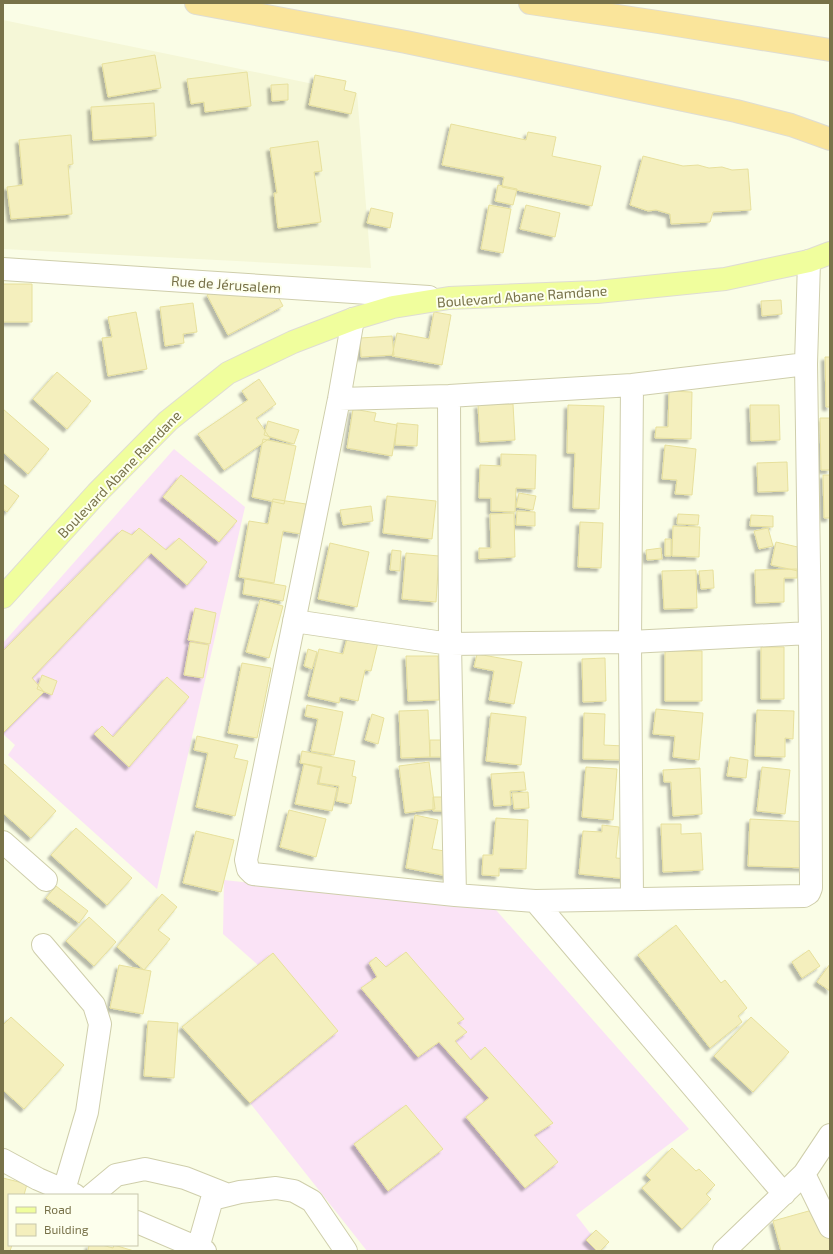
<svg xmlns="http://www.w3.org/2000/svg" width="833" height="1254" viewBox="0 0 833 1254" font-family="'Exo 2',sans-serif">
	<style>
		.residential { fill: #f5f7d7 }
		.education { fill: #fae3f6 }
		.building { fill: #f4efbd; stroke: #e7e09c; filter: url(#shadow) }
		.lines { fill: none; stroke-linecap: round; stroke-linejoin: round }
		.minor-casing { stroke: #cfceab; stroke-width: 24 }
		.major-casing { stroke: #dfddd3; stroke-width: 24 }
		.highway-casing { stroke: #dfddd3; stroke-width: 24 }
		.minor { stroke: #fff; stroke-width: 22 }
		.major { stroke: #f0fe9d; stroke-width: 22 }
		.highway { stroke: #fae59b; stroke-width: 22 }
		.labels { text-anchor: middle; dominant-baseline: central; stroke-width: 4; stroke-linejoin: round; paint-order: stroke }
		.street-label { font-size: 14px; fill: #787249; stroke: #fdffed }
	</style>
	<defs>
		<filter id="shadow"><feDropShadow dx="-3.5" dy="3.5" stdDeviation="1" flood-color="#0004"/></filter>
	</defs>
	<rect width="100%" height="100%" fill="#fafde6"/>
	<path class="residential" d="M3 20 357 93 371 268 3 249Z"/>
	<path class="education" d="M174 449 245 507 157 889 8 755 15 745 3 734V643Z
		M224 880 496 910 689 1129 576 1215 600 1246 595 1249 597 1251H367L250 1103 182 1027 258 965 223 934Z"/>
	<path class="building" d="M155 55 161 88 108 97 102 64Z
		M247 72 251 106 205 112 204 102 191 104 187 79Z
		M315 75 346 81 344 90 356 93 351 114 309 105Z
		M288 84V100L272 101 271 85Z
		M154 103 156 136 93 140 91 107Z
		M451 124 526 140 528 132 556 137 552 156 601 166 592 206 502 187 504 177 442 165Z
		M71 135 73 164 68 165 72 214 11 219 7 187 23 185 19 140Z
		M318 141 322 171 314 172 321 222 278 228 274 193H277L270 148Z
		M643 156 683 166 698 165 709 168 722 167 732 170 748 169 751 210 713 212 710 222 671 224 670 214 656 210 648 211 630 205Z
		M498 185 517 189 513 205 495 201Z
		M489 205 511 209 503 253 481 249Z
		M526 205 560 213 555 237 520 229Z
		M371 208 393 213 390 228 367 223Z
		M241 277 270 281 283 306 228 335 207 295Z
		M3 284H32V322H3Z
		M781 300 782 314 762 316 761 301Z
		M193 303 197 332 183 334 184 343 165 346 160 307Z
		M136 312 147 369 108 376 102 338 112 337 108 317Z
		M434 312 451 315 442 365 392 356 397 333 429 339Z
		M392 336 394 355 361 357 360 338Z
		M825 357H830V407H826Z
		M57 372 91 401 67 429 33 399Z
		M259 379 276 404 256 418 270 438 224 470 198 434 248 400 242 391Z
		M669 391 692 392 691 439 655 438 656 427H668Z
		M513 404 515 440 480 442 478 405Z
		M568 405 604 406 599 509 573 508 575 453H567Z
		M750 405H779L780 440 751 441Z
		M3 409 49 449 28 474 3 452Z
		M353 409 376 413 374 421 397 425 392 456 347 448Z
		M820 418H830V470H821Z
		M268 421 299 430 294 444 264 435Z
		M397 423 418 425 417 446 395 445Z
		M263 439 296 446 284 504 252 497Z
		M665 445 696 449 692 495 675 494 677 480 662 479Z
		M501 454 536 455 535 489 516 488 515 512 491 511V498H479L480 465 501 466Z
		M787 462 788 491 758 492 757 463Z
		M181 475 237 521 219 542 163 497Z
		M823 475H830V518H824Z
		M3 484 19 496 7 512 3 509Z
		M519 493 536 496 533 510 516 507Z
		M387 496 436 501 432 539 383 533Z
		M273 499 306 504 301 534 283 531 274 583 239 577 249 521 268 524Z
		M371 506 373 521 343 525 340 510Z
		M517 511 535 512V526L516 525Z
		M514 513 515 557 479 559V548H491L490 514Z
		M678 514 699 515 698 525 677 524Z
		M751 515 773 516V527L750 526Z
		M580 522 603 523 601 568 578 567Z
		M673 526 700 527 699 557 672 556Z
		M139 528 166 550 179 538 207 562 187 585 151 553 32 678 44 692 3 733V651L122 530 132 535Z
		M768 528 773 546 759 549 754 531Z
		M665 539H671V556H665Z
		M776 542 802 548 798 571 771 565Z
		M330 543 369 552 357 607 318 599Z
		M661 548 662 559 647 560 646 550Z
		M392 550 401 551 400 571 390 570Z
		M406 553 439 556 436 602 402 599Z
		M797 569V578H784V602L756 603 755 570Z
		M696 570 697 608 664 609 662 571Z
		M713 570 714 588 701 589 699 571Z
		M245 579 286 586 283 601 243 594Z
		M260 600 283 606 269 658 246 652Z
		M195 608 216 613 210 644 188 640Z
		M349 631 379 638 371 671 365 670 358 701 340 697 339 703 308 696 319 649 343 654Z
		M190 642 209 645 203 678 184 675Z
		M761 647H784V699H761Z
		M308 649 317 652 312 669 304 666Z
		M665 651H702V701H665Z
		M477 654 522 662 514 704 489 700 494 671 474 667Z
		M406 656H438L439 700 408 701Z
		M605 658 606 701 583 702 582 659Z
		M242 663 271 668 257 738 228 733Z
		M42 675 57 681 52 695 37 689Z
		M167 677 189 697 129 767 94 734 102 726 113 737Z
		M307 705 343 712 334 755 311 751 318 719 305 716Z
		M656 709 703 713 699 760 673 757 675 736 653 734Z
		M428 710 430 757 401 758 399 711Z
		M757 710 794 711 793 739 785 738V757L755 756Z
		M491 713 526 717 521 765 486 761Z
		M584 713 605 714 604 745 624 746 623 760 583 759Z
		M372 714 384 718 378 744 365 740Z
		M197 736 238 745 234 758 248 761 235 816 196 807 208 753 194 750Z
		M430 740H451V757H430Z
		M302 751 355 761 352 776 356 777 351 804 336 801 339 786 319 783 322 767 300 763Z
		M730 757 748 760 746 778 727 776Z
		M429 762 435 809 405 813 399 766Z
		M3 763 56 811 31 838 3 813Z
		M304 764 321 768 317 784 337 788 332 811 295 804Z
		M586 767 617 769 613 820 582 817Z
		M762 767 790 770 785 814 757 811Z
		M700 768 702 814 673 816 671 782H664L663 770Z
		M524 772 526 790 510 791 511 805 494 806 491 774Z
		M528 792 529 808 514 809 512 793Z
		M433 797H449V811H433Z
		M289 810 326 819 316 857 280 847Z
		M415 815 438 820 432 849 451 852 447 876 406 868Z
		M496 818 528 820 526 869 499 868V876L482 875 483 855H493Z
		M750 819 809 822 807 868 748 866Z
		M661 824H681V834L701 833 703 870 663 872Z
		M602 825 619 827 616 858 629 859 627 879 579 874 583 831 602 832Z
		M76 828 132 878 107 905 51 855Z
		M196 831 234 840 221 892 183 883Z
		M56 886 88 911 79 923 46 898Z
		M162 894 177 907 158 930 170 939 144 970 117 947Z
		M89 917 116 942 94 966 66 941Z
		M676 925 721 983 725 980 747 1008 738 1016 742 1022 710 1048 638 955Z
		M809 950 820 966 802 978 792 962Z
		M406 952 464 1019 457 1023 467 1032 455 1041 471 1060 485 1047 553 1123 534 1135 558 1162 525 1188 466 1117 489 1098 439 1042 418 1057 361 988 377 977 369 963 376 957 386 967Z
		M273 953 338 1031 250 1103 182 1027Z
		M830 964V991L817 982Z
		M119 965 151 971 143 1014 110 1008Z
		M11 1017 64 1065 24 1109 3 1090V1025Z
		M751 1017 789 1052 753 1092 714 1056Z
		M148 1021 178 1023 174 1078 144 1076Z
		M406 1105 443 1149 388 1191 354 1144Z
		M672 1148 696 1171 699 1169 715 1185 706 1194 711 1199 682 1229 642 1188 651 1180 646 1175Z
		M3 1178 27 1184 24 1195H9V1245H12L10 1251H3Z
		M823 1207 830 1230V1251H781L773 1221Z
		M596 1230 609 1242 600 1251H597L586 1240Z
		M89 1245H102L113 1248 114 1245 134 1251H88Z"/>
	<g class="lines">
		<defs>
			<path id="minor" d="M3 269 429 297
				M353 319 339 399 246 860 248 869 253 874 455 895 535 901 804 896 809 893 811 888 810 633 806 364 809 261
				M449 396 450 644 455 895
				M339 399 449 396 632 385 806 364
				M294 621 450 644 630 642 810 633
				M3 842 46 880
				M632 899 630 642 632 385
				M535 901 784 1194
				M43 945 94 1005 100 1024 87 1112 64 1190
				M3 1160 38 1179 75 1195
				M804 1174 830 1227
				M92 1195 116 1175 145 1169 185 1178 228 1195
				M137 1222 205 1251
				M198 1248 212 1199 240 1192 276 1188 294 1191 312 1201 346 1251
				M724 1251 804 1174 830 1135"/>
			<path id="major" d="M3 597 97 493 168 421 228 373 293 342 353 319 393 307 449 298 597 292 725 279 809 261 830 253"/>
			<path id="highway" d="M196 3 406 42 736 111 791 125 830 139
				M530 3 658 22 830 50"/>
		</defs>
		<use href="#minor" class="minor-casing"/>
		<use href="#major" class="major-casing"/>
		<use href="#highway" class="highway-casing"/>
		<use href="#minor" class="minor"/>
		<use href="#major" class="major"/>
		<use href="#highway" class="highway"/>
	</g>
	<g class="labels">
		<g class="street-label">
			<text transform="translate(226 284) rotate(4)">Rue de Jérusalem</text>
			<text transform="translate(522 296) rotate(-4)">Boulevard Abane Ramdane</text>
			<text transform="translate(119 474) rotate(-46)">Boulevard Abane Ramdane</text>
		</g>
	</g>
	<rect width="833" height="1254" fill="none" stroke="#787249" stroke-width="8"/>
	<rect x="8" y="1194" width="130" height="52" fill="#fdffed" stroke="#c8c7ab"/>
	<rect x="16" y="1207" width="20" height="6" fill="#f0fe9d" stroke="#c8c7ab"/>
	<text x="44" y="1214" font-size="12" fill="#787249">Road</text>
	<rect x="16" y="1224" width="20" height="12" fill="#f4efbd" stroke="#c8c7ab"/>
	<text x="44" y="1234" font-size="12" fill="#787249">Building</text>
</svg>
